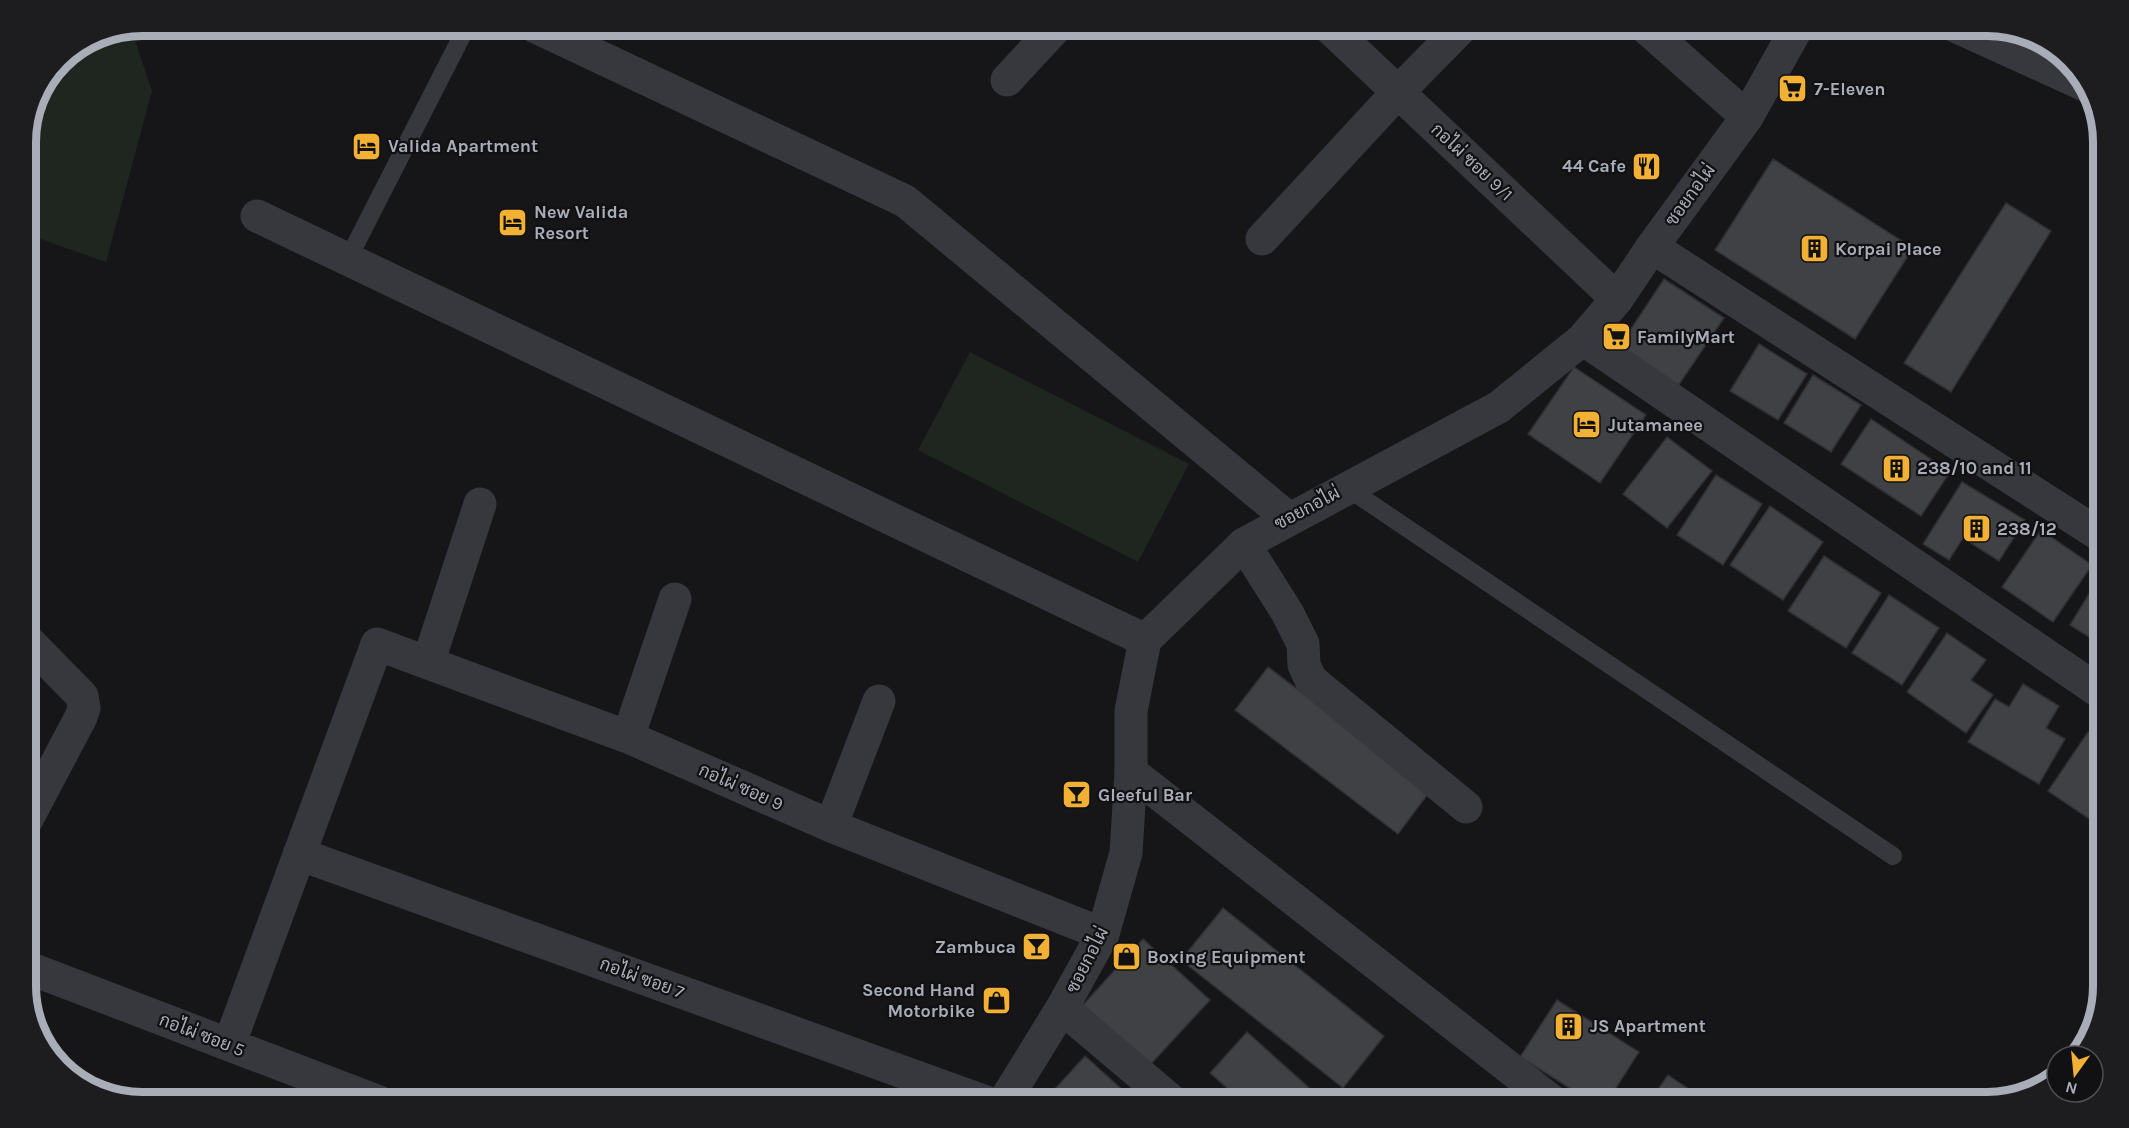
<svg xmlns="http://www.w3.org/2000/svg" width="2129" height="1128" viewBox="0 0 2129 1128" font-family="Karla,Sarabun,sans-serif">
	<style>
		.green { fill: #1e261f }
		.building { fill: #404145; stroke: #303034; stroke-width: 1.5 }
		.lines { fill: none; stroke-linecap: round; stroke-linejoin: round }
		.service { stroke: #37383d; stroke-width: 18 }
		.minor { stroke: #37383d; stroke-width: 33 }
		.tertiary { stroke: #37383d; stroke-width: 33 }
		.labels { text-anchor: middle; dominant-baseline: central; stroke-width: 4.5; stroke-linejoin: round; paint-order: stroke }
		.poi-label { font-size: 18px; font-weight: bold; fill: #a8adb8; stroke: #111113; text-anchor: start }
		.street-label { font-size: 18px; fill: #a8adb8; stroke: #111113 }
		.rim { fill: none; stroke: #a8adb8; stroke-width: 8 }
	</style>
	<rect width="100%" height="100%" fill="#161618"/>
	<path class="green" d="M131 28 152 91 106 262 26 234V134L37 91 60 59 97 34Z
		M970 352 1189 464 1138 562 918 450Z"/>
	<path class="building" d="M1773 159 1913 248 1855 339 1715 250Z
		M2006 203 2051 231 1951 392 1904 363Z
		M1664 279 1724 318 1678 386 1619 347Z
		M1759 344 1807 374 1778 420 1730 391Z
		M1574 367 1646 415 1600 483 1528 434Z
		M1813 375 1861 405 1831 452 1784 423Z
		M1871 419 1950 472 1921 516 1841 464Z
		M1667 437 1712 471 1667 528 1623 494Z
		M1716 475 1762 504 1723 565 1677 535Z
		M1962 482 2025 520 1999 561 1963 538 1949 560 1923 544Z
		M1770 506 1823 542 1783 600 1730 565Z
		M2041 530 2092 565 2053 622 2002 587Z
		M1824 556 1881 593 1846 648 1788 611Z
		M2103 571V646L2070 625Z
		M1889 595 1939 628 1902 685 1852 653Z
		M1947 633 1986 660 1971 680 1993 695 1966 733 1907 692Z
		M1268 667 1431 790 1398 834 1235 710Z
		M2023 684 2059 706 2046 728 2065 739 2039 784 1968 742 1995 699 2009 707Z
		M2088 732 2103 742V828L2048 791Z
		M1223 908 1384 1036 1343 1088 1181 960Z
		M1143 939 1210 1000 1150 1065 1083 1005Z
		M1557 1000 1639 1052 1607 1102H1592L1520 1057Z
		M1247 1032 1325 1102H1243L1210 1073Z
		M1085 1056 1136 1102H1043Z
		M1668 1075 1708 1102H1649Z"/>
	<g class="lines">
		<path class="service" d="M348 259 467 26
			M1346 487 1893 856"/>
		<path class="minor" d="M534 26 905 201 1288 518
			M1328 26 1617 299
			M1644 26 1747 117
			M1955 26 2087 86
			M1007 80 1057 26
			M257 216 1145 640
			M1262 239 1398 92 1463 26
			M1652 247 2103 537
			M1583 339 2103 694
			M1244 544 1287 612 1303 644 1304 665 1311 680 1466 807
			M26 639 82 696 84 708 81 717 26 821
			M428 663 480 504
			M628 737 675 599
			M1131 772 1553 1102
			M831 826 879 701
			M299 854 986 1102
			M26 967 379 1102
			M1062 1008 1173 1102
			M229 1045 377 644 628 737 831 826 1103 934"/>
		<path class="tertiary" d="M1004 1102 1062 1008 1103 934 1126 853 1131 772V711L1145 640 1244 544 1499 407 1583 339 1617 299 1652 247 1747 117 1798 26"/>
	</g>
	<defs>
		<symbol id="supermarket-square" viewBox="-11 -11 22 22"><rect x="-9" y="-9" width="18" height="18" rx="4" fill="#f2b134" stroke="#111113"/><path d="M-6-5.5h2.5l.6 2H6L4.5 2H-2.5L-4.4-4H-6ZM-1.5 3.2a1.3 1.3 0 1 0 .1 0ZM3 3.2a1.3 1.3 0 1 0 .1 0Z" fill="#111"/></symbol>
		<symbol id="hotel-square" viewBox="-11 -11 22 22"><rect x="-9" y="-9" width="18" height="18" rx="4" fill="#f2b134" stroke="#111113"/><path d="M-6-4.5h1.5V1H6V5H4.5V3h-9V5H-6ZM-4 0a1.8 1.8 0 1 1 3.6 0ZM.5 0V-2.5h3Q6-2.5 6 0Z" fill="#111"/></symbol>
		<symbol id="restaurant-square" viewBox="-11 -11 22 22"><rect x="-9" y="-9" width="18" height="18" rx="4" fill="#f2b134" stroke="#111113"/><path d="M-5-6h1v4h1v-4h1v4h1v-4h1v5L-1.5 .5V6h-2V.5L-5-1ZM5-6V6H3V1.5H1.5Q1.5-4 5-6Z" fill="#111"/></symbol>
		<symbol id="building-square" viewBox="-11 -11 22 22"><rect x="-9" y="-9" width="18" height="18" rx="4" fill="#f2b134" stroke="#111113"/><path d="M-4-6H4V6H1V3H-1V6H-4ZM-2.5-4.3h1.7v1.8h-1.7ZM.8-4.3h1.7v1.8H.8ZM-2.5-1h1.7V.8h-1.7ZM.8-1h1.7V.8H.8Z" fill="#111"/></symbol>
		<symbol id="bar-square" viewBox="-11 -11 22 22"><rect x="-9" y="-9" width="18" height="18" rx="4" fill="#f2b134" stroke="#111113"/><path d="M-6-5H6L.8 .8V4.5H3.5V6h-7V4.5H-.8V.8Z" fill="#111"/></symbol>
		<symbol id="shop-square" viewBox="-11 -11 22 22"><rect x="-9" y="-9" width="18" height="18" rx="4" fill="#f2b134" stroke="#111113"/><path d="M-5-2.5h2.3a2.7 3.5 0 0 1 5.4 0H5L5.5 6h-11ZM-1.5-2.5h3a1.5 2.3 0 0 0-3 0Z" fill="#111"/></symbol>
	</defs>
	<g fill-rule="evenodd">
		<use href="#supermarket-square" x="1776" y="72" width="33" height="33"/>
		<use href="#hotel-square" x="350" y="130" width="33" height="33"/>
		<use href="#restaurant-square" x="1630" y="150" width="33" height="33"/>
		<use href="#hotel-square" x="496" y="206" width="33" height="33"/>
		<use href="#building-square" x="1798" y="232" width="33" height="33"/>
		<use href="#supermarket-square" x="1600" y="320" width="33" height="33"/>
		<use href="#hotel-square" x="1570" y="408" width="33" height="33"/>
		<use href="#building-square" x="1880" y="452" width="33" height="33"/>
		<use href="#building-square" x="1960" y="512" width="33" height="33"/>
		<use href="#bar-square" x="1060" y="778" width="33" height="33"/>
		<use href="#bar-square" x="1020" y="930" width="33" height="33"/>
		<use href="#shop-square" x="1110" y="940" width="33" height="33"/>
		<use href="#shop-square" x="980" y="984" width="33" height="33"/>
		<use href="#building-square" x="1552" y="1010" width="33" height="33"/>
	</g>
	<g class="labels">
		<g class="poi-label">
			<text x="1814" y="89">7-Eleven</text>
			<text x="388" y="146">Valida Apartment</text>
			<text x="1626" y="166" text-anchor="end">44 Cafe</text>
			<text x="534" y="212">New Valida<tspan x="534" dy="21">Resort</tspan></text>
			<text x="1835" y="249">Korpai Place</text>
			<text x="1637" y="337">FamilyMart</text>
			<text x="1608" y="425">Jutamanee</text>
			<text x="1917" y="468">238/10 and 11</text>
			<text x="1997" y="529">238/12</text>
			<text x="1098" y="795">Gleeful Bar</text>
			<text x="1016" y="947" text-anchor="end">Zambuca</text>
			<text x="1147" y="957">Boxing Equipment</text>
			<text x="975" y="990" text-anchor="end">Second Hand<tspan x="975" dy="21">Motorbike</tspan></text>
			<text x="1590" y="1026">JS Apartment</text>
		</g>
		<g class="street-label">
			<text transform="translate(1472 162) rotate(43)">กอไผ่ ซอย 9/1</text>
			<text transform="translate(1690 195) rotate(-54)">ซอยกอไผ่</text>
			<text transform="translate(1307 508) rotate(-28)">ซอยกอไผ่</text>
			<text transform="translate(741 787) rotate(24)">กอไผ่ ซอย 9</text>
			<text transform="translate(1087 960) rotate(-63)">ซอยกอไผ่</text>
			<text transform="translate(642 978) rotate(20)">กอไผ่ ซอย 7</text>
			<text transform="translate(202 1035) rotate(21)">กอไผ่ ซอย 5</text>
		</g>
	</g>
	<path d="M0 0H2129V1128H0ZM142 36H1987A106 106 0 0 1 2093 142V986A106 106 0 0 1 1987 1092H142A106 106 0 0 1 36 986V142A106 106 0 0 1 142 36Z" fill="#1d1d20" fill-rule="evenodd"/>
	<path class="rim" d="M142 36H1987A106 106 0 0 1 2093 142V986A106 106 0 0 1 1987 1092H142A106 106 0 0 1 36 986V142A106 106 0 0 1 142 36Z"/>
	<g transform="translate(2075 1074) rotate(195)"><circle r="28" fill="#111113" stroke="#4d4f55" stroke-width="1.5"/>
	<path d="M0-4.5L10 22L0 15L-10 22Z" fill="#f2b134"/>
	<text y="-9" font-size="16" font-weight="bold" text-anchor="middle" fill="#a8adb8">N</text>
	</g>
</svg>
